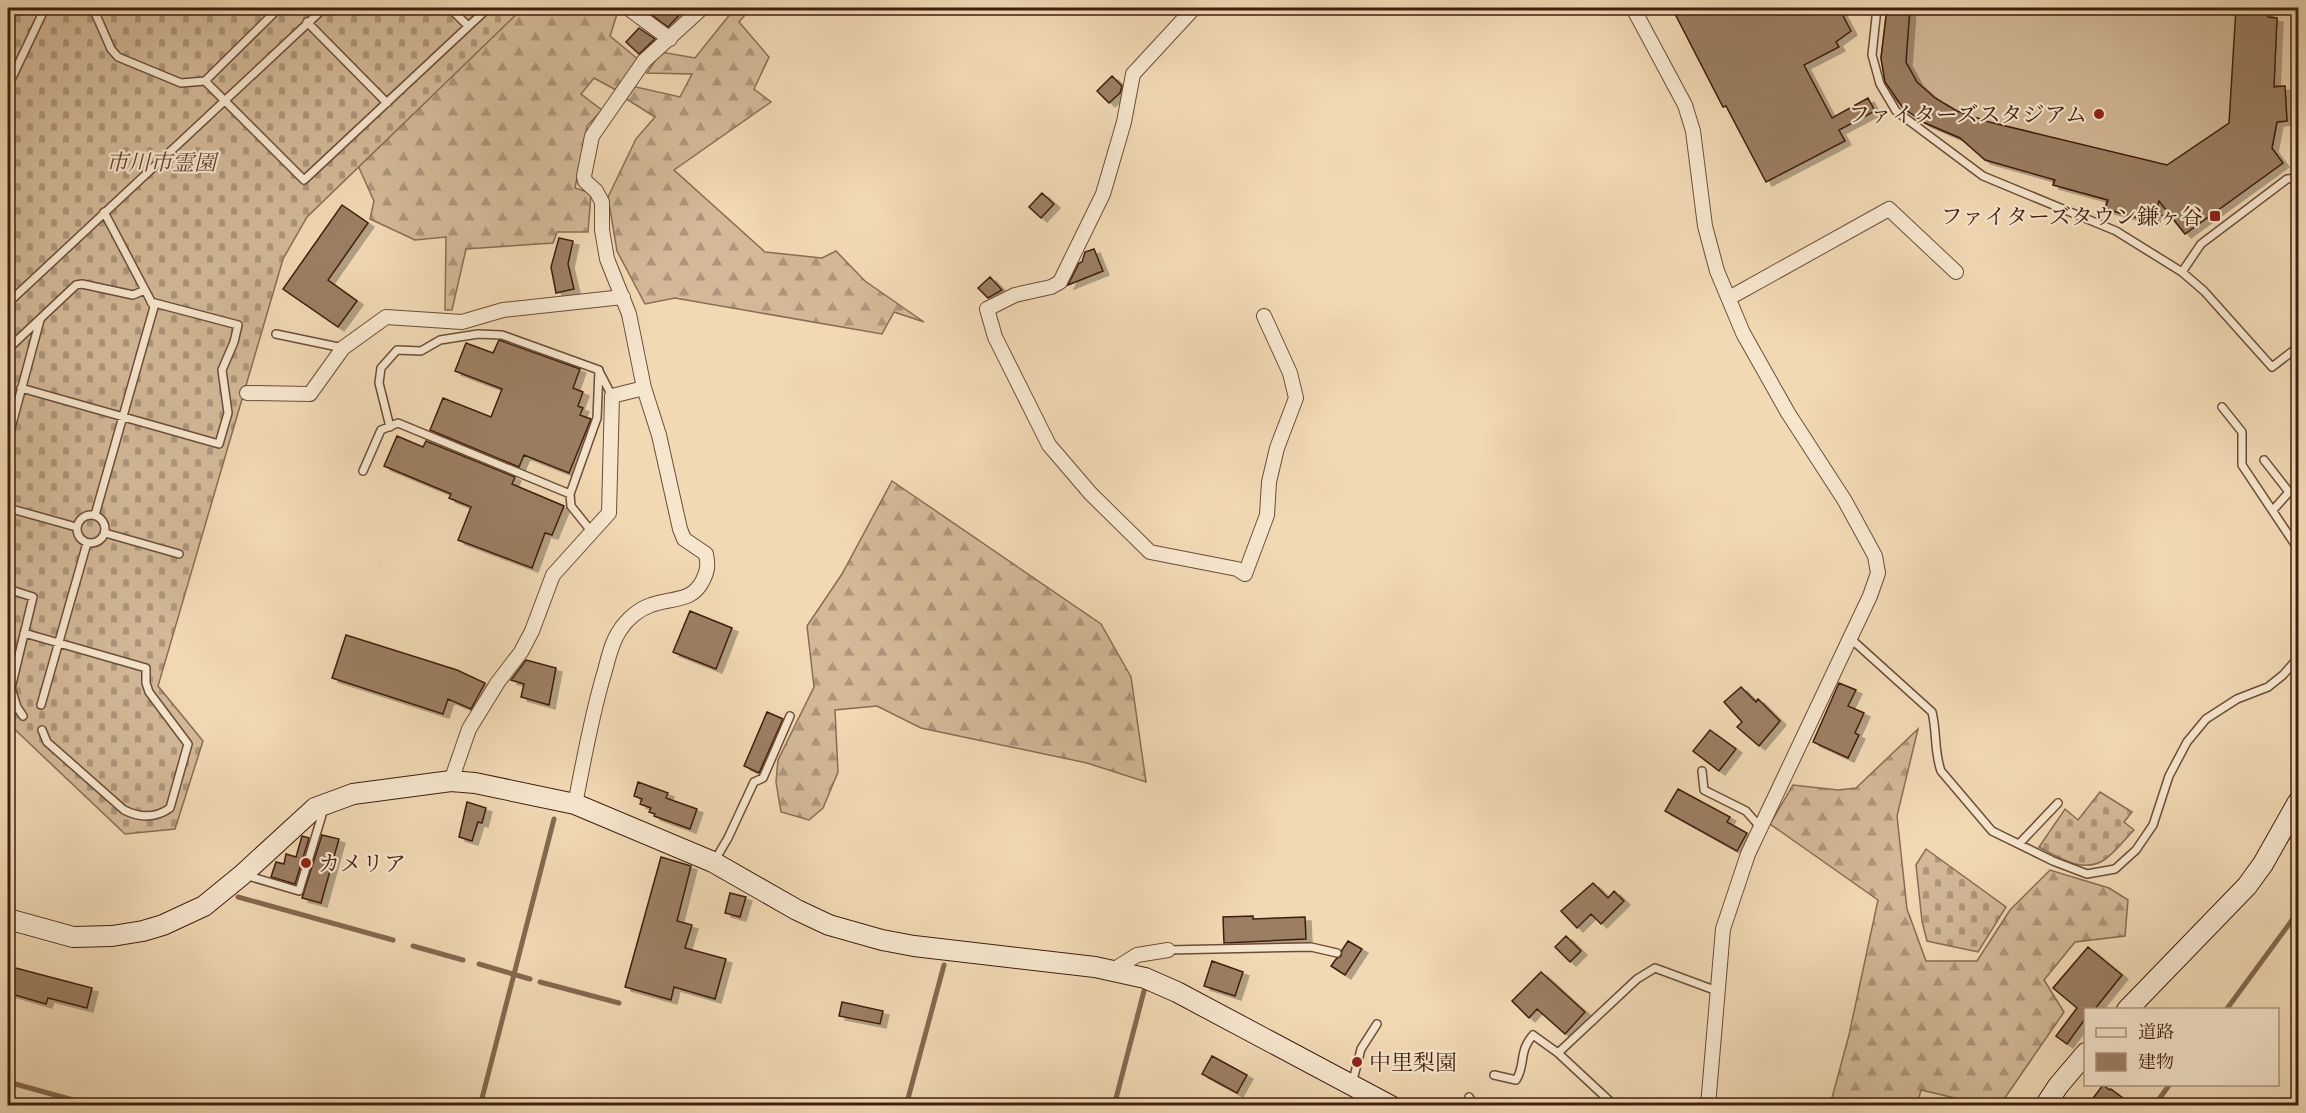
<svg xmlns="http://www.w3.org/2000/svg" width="2306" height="1113" viewBox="0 0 2306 1113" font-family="'Gentium Book Plus','Noto Serif JP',serif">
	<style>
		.forest { fill: url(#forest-firs); stroke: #8a6c52; stroke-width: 1.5 }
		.cemetery { fill: url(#cemetery-stones); stroke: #8a6c52; stroke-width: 1.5 }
		.garden { fill: #d3b998; stroke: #8a6c52; stroke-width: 1.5 }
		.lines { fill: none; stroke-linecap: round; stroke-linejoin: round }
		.stream { stroke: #86684f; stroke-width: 5 }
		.building { fill: #9c7f64; stroke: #401e0d; stroke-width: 1.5; filter: url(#shadow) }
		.lane-casing { stroke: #6c4d37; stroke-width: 10 }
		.street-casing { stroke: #6c4d37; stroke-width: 16 }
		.secondary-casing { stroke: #401e0d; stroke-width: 22 }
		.lane { stroke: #f6e6ce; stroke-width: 7 }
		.street { stroke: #f6e6ce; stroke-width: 14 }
		.secondary { stroke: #f6e6ce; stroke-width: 20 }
		.poi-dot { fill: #8f2418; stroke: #f6e6ce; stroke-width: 2 }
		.labels { text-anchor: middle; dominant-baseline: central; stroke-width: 4.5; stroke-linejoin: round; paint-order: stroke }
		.poi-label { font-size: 22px; fill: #401e0d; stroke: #f6e6ce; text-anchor: end }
		.park-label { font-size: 22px; font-style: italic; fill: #654530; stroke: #f6e6ce }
	</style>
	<defs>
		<pattern id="forest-firs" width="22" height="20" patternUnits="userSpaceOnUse" patternTransform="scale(1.5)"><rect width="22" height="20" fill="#d3b998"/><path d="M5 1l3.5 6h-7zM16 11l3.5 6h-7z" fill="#ad967a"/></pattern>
		<pattern id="cemetery-stones" width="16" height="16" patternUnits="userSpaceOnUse" patternTransform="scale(1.5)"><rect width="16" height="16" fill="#d3b998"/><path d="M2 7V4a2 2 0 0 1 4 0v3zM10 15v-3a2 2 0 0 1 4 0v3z" fill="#ad967a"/></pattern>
		<filter id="shadow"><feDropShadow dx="6" dy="4" stdDeviation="0" flood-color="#0004"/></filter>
	</defs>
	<rect width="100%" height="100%" fill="#f1d9b4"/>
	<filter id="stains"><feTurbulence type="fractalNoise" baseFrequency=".00333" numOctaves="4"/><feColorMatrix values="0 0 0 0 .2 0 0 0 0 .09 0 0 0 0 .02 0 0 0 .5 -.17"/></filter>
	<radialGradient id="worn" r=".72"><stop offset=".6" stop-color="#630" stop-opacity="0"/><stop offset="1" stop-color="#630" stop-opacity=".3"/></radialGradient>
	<path class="forest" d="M522 8H619L610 36 639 60 616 90 594 78 581 94 602 110 587 126 575 188 591 193 588 232H557L553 243 466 249 452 310H445L446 237 415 240 370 219 374 201 355 159Z
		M735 8H751L739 22 769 57 754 89 771 102 674 170 765 252 822 258 836 251 865 281 924 322 894 312 882 334 675 298 645 304 617 251 608 197 636 139 655 117 625 98 632 86 680 97 692 74 647 73 661 52 695 58Z
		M892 481 1101 624 1131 677 1146 782 1087 763 921 728 877 706 835 710 838 772 823 808 809 820 781 812 776 782 778 760 814 687 807 626 842 574Z
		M1918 729 1897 816 1907 909 1926 961H1977L2010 910 2050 870 2109 888 2128 900 2125 936 2075 942 2044 980 2064 1012 2000 1105H1984L1921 1090 1917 1105H1830L1849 1035 1878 900 1770 824 1793 785 1838 790 1856 788Z"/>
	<path class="cemetery" d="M8 8H523L307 217 283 259 158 686 203 741 175 829 125 834 8 723V681L14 610 8 607Z
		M2100 792 2132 812 2124 822 2134 830C2125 839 2115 853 2104 860 2083 874 2058 857 2039 847L2065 809 2078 820Z
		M1926 849 2006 907 1978 952 1927 941 1922 921 1916 865Z"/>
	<path class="garden" d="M1887 8H2268V17L2277 18 2274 86H2285L2287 121 2277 122 2272 148 2185 234 2172 218 2156 214 2153 222 2105 209 2107 200 2053 185 2054 179 1925 123 1903 108 1886 88 1881 58Z"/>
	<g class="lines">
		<path class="stream" d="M238 897 393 940
			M413 946 463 960
			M479 964 530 979
			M540 982 619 1003
			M2226 1010 2298 912
			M8 1082 95 1106
			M480 1106 554 819
			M906 1106 944 965
			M1114 1106 1144 991
			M2154 1106 2170 1084"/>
	</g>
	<path class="building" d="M642 8H686L668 27Z
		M1672 8H1839L1851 31 1836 42 1839 47 1804 65 1832 118 1868 98 1875 111 1839 130 1845 141 1766 182 1726 106 1723 107Z
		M1887 8H1910L1906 62 1917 82 1935 98 1957 111 1989 122 2167 165 2229 123 2236 8H2268V17L2277 18 2274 87 2285 86 2287 121 2277 122 2272 148 2283 163 2185 234 2159 201 2153 222 2105 209 2108 200 2053 185 2055 180 1985 160 1960 138 1925 123 1903 108 1885 82 1881 58Z
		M639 28 655 39 639 54 626 42Z
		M1112 76 1122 86 1120 93 1109 103 1097 91Z
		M1042 193 1054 204 1041 218 1029 207Z
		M342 205 368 223 328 280 357 301 338 327 283 289Z
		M559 238 573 241 568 264 574 289 556 293 551 267Z
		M1094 249 1103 271 1068 285 1079 263 1082 262 1085 252Z
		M990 277 1002 290 988 298 978 288Z
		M499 340 580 369 573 388 583 392 578 406 583 408 580 415 591 419 569 473 524 455 519 467 430 430 443 398 491 417 502 389 455 371 466 343 493 353Z
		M397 436 423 447 426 441 515 477 512 484 564 506 552 535 545 533 532 568 458 540 471 507 449 498 451 494 384 466Z
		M690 611 732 628 716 669 673 652Z
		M346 635 457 670 485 683 471 709 448 699 443 714 332 678Z
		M526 660 556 668 549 705 521 697 524 684 511 680Z
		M1839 683 1856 690 1848 706 1864 713 1855 733 1859 735 1848 758 1813 742Z
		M1741 687 1756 702 1758 699 1780 721 1759 746 1737 727 1742 722 1724 702Z
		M767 712 783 719 759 773 744 766Z
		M1710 730 1736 749 1719 771 1693 751Z
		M638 782 668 793 666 798 697 809 690 829 654 816 655 814 649 812 651 808 640 804 642 799 634 796Z
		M1678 789 1730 817 1727 822 1747 833 1737 851 1665 811Z
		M467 802 486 808 482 823 478 822 472 841 459 837Z
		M322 835 339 839 321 903 302 898Z
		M302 836 309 838 295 884 271 877 276 862 284 864 286 854 296 857Z
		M661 857 691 866 677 921 692 925 685 948 726 959 715 999 674 987 671 1000 625 987Z
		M1593 883 1608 898 1614 891 1624 901 1601 924 1591 914 1577 928 1561 911Z
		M730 893 746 897 740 917 725 913Z
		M1253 916V919L1305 917 1306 939 1224 943 1223 917Z
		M1566 936 1581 951 1570 962 1555 947Z
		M1348 941 1362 949 1345 975 1331 966 1336 959 1341 956 1342 950Z
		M2088 947 2122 975 2094 1010H2085V1019L2067 1044 2056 1036 2077 1008 2053 988Z
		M1212 961 1243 972 1235 996 1204 986Z
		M8 966 92 988 87 1008 48 998 46 1004 8 993Z
		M1541 972 1585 1012 1565 1034 1537 1009 1529 1018 1512 1001Z
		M842 1002 883 1011 880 1024 839 1016Z
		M1212 1056 1247 1075 1237 1093 1202 1074Z
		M2103 1085 2110 1090 2111 1089 2133 1106H2087Z"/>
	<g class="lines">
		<defs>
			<path id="lane" d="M93 8 111 49 118 57 181 83 205 81
				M279 8 205 81 304 180 488 8
				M450 8 468 26
				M1877 8 1872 55 1880 84 1896 111 1983 176 2116 231 2182 272 2204 291 2272 367 2298 347
				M307 22 387 103
				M8 86 45 8
				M2182 272 2201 244 2287 179 2298 178
				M8 303 324 8
				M276 334 343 348
				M8 349 76 285 82 284 133 295 145 290
				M599 371 612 396
				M21 388 219 444 228 413 222 370 234 342 238 325 151 302
				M2222 407 2242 432V465L2298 549
				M8 439 40 320
				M2264 460 2289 492
				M363 471 381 430 398 423 570 494 597 418 599 370 502 335 478 334 440 340 421 351 397 350 381 368 379 383 390 427
				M570 494 571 506 591 531
				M8 508 76 527
				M2273 510 2289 492 2298 491
				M77 529a14 14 0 1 1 28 0a14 14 0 1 1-28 0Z
				M95 515 154 307 104 212
				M105 533 179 554
				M8 589 33 597 11 688 17 707 23 716
				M24 633 146 668V683L149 692 188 744 170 808C156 818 140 818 124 810L47 742 42 730
				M1850 638 1932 712C1937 732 1934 752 1941 771L1992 831 2053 861 2087 874 2115 869 2136 850 2153 825 2169 776 2187 742 2206 719 2237 699 2268 687 2283 675 2298 658
				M41 705 87 543
				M1702 771 1704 790 1746 811 1761 828
				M2019 844 2058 803
				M715 860 728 838 754 782 763 778 790 716
				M245 875 299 891 322 815 318 811
				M1168 950 1311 947 1337 953
				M1558 1053 1637 979 1655 968 1717 991
				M1494 1075 1516 1080C1526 1065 1518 1052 1533 1035L1558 1053 1615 1106
				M1352 1084 1361 1049 1377 1024
				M1469 1097 1474 1106"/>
			<path id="street" d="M628 8 670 39
				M1194 8 1133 74 1124 122 1103 194 1060 282 1051 287 1015 295 987 309 995 337 1049 445 1091 494 1150 552 1237 569 1245 574 1267 515 1269 482 1277 448 1296 398 1290 373 1264 316
				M1633 8 1685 105 1693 131 1705 226 1717 271 1743 333 1788 413 1845 501 1875 556 1878 573 1870 596 1748 854 1723 929 1708 1106
				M1729 298 1889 209 1956 272
				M247 393 310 394 343 348 386 317 462 322 503 310 623 297
				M451 781 469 729 498 682 521 652 532 631 553 575 609 513 612 396 644 388 629 314 607 259 602 230V202L596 191 585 181 584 176 592 136 644 61 702 8
				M575 804C584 760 591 717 604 674 608 660 611 643 620 630 627 619 639 609 651 605 672 597 692 603 703 580 708 570 708 565 706 554L684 539 680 529 659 435 644 388
				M1113 970 1137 955 1168 950"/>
			<path id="secondary" d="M8 919 73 937 112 936 143 931 163 925 204 906 242 875 315 808 353 794 451 781 475 783 575 804 713 862 797 910 829 925 882 940 914 946 1095 967 1145 978 1177 992 1391 1106
				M2127 1010 2247 886 2263 864 2298 802
				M2045 1106 2058 1086 2086 1053"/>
		</defs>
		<use href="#lane" class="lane-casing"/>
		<use href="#street" class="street-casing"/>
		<use href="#secondary" class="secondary-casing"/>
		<use href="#lane" class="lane"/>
		<use href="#street" class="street"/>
		<use href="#secondary" class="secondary"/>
	</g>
	<g class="poi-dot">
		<circle cx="2099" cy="114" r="6"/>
		<rect x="2209" y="210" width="12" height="12" rx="3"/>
		<circle cx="306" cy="863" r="6"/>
		<circle cx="1357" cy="1062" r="6"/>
	</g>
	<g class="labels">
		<g class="poi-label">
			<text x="2087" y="114">ファイターズスタジアム</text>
			<text x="2203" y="216">ファイターズタウン鎌ヶ谷</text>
			<text x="318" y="863" text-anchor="start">カメリア</text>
			<text x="1369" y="1062" text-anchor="start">中里梨園</text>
		</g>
		<g class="park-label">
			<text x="161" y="162">市川市霊園</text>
		</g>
	</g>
	<rect width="2306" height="1113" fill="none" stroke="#f1d9b4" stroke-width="30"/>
	<rect x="9" y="9" width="2288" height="1095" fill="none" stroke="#401e0d" stroke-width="3"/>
	<rect x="15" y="15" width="2276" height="1083" fill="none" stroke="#401e0d" stroke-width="1.5"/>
	<rect x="2084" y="1008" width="195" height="78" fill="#f6e6ce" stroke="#ad9681" stroke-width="1.5"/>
	<rect x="2096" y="1028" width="30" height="9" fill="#f6e6ce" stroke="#ad9681" stroke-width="1.5"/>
	<text x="2138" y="1038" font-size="18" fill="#401e0d">道路</text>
	<rect x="2096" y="1053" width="30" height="18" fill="#9c7f64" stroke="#ad9681" stroke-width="1.5"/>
	<text x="2138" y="1068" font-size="18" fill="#401e0d">建物</text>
	<rect width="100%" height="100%" filter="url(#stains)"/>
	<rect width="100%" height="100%" fill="url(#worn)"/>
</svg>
